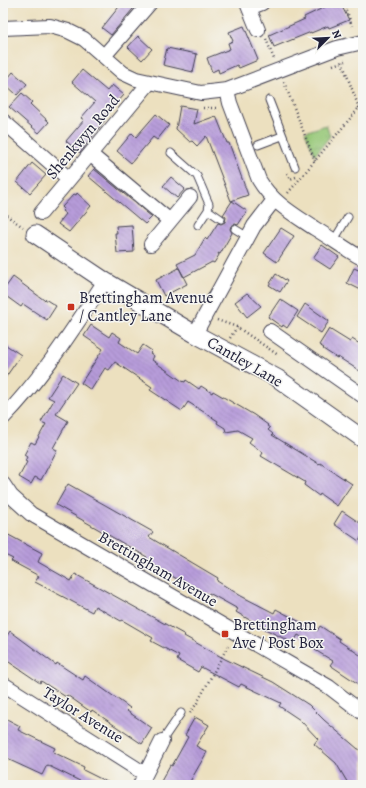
<svg xmlns="http://www.w3.org/2000/svg" width="366" height="788" viewBox="0 0 366 788" font-family="Alegreya,serif">
	<style>
		.grass { fill: url(#grass-tufts); stroke: #5c755a }
		.building { fill: url(#building-back-hatch) }
		.lines { fill: none; stroke-linecap: round; stroke-linejoin: round }
		.service-casing { stroke: #403e4f; stroke-width: 9 }
		.minor-casing { stroke: #403e4f; stroke-width: 16 }
		.tertiary-casing { stroke: #403e4f; stroke-width: 19 }
		.path { stroke: #403e4f; stroke-width: 2.5; stroke-dasharray: 1 3; stroke-linecap: butt }
		.service { stroke: #fff; stroke-width: 7 }
		.minor { stroke: #fff; stroke-width: 14 }
		.tertiary { stroke: #fff; stroke-width: 17 }
		.poi-dot { fill: #c8321e; stroke: #f6f6f2; stroke-width: 1.5 }
		.labels { text-anchor: middle; dominant-baseline: central; stroke-width: 3; stroke-linejoin: round; paint-order: stroke }
		.street-label { font-size: 16px; fill: #22223b; stroke: #f6f6f2 }
		.poi-label { font-size: 16px; fill: #22223b; stroke: #f6f6f2; text-anchor: start }
	</style>
	<defs>
		<pattern id="grass-tufts" width="24" height="20" patternUnits="userSpaceOnUse"><rect width="24" height="20" fill="#97c878"/><path d="M3 7l-1-3M5 7V3M7 7l1-3M15 17l-1-3M17 17v-4M19 17l1-3" fill="none" stroke="#7ba264"/></pattern>
		<pattern id="building-back-hatch" width="6" height="6" patternUnits="userSpaceOnUse"><rect width="6" height="6" fill="#b79cda"/><path d="M-1 5l2 2M0 0l6 6M5-1l2 2" fill="none" stroke="#947fb2"/></pattern>
	</defs>
	<rect width="100%" height="100%" fill="#f6f6f2"/>
	<filter id="ink" filterUnits="userSpaceOnUse"><feTurbulence type="fractalNoise" baseFrequency=".025" numOctaves="2"/><feDisplacementMap in="SourceGraphic" scale="8" xChannelSelector="R" yChannelSelector="G"/><feConvolveMatrix kernelMatrix="1 2 1 2 8 2 1 2 1" color-interpolation-filters="sRGB"/></filter>
	<filter id="wash" filterUnits="userSpaceOnUse"><feTurbulence type="fractalNoise" baseFrequency=".012" numOctaves="4" result="noise"/><feDisplacementMap in="SourceGraphic" scale="16" xChannelSelector="R" yChannelSelector="G"/><feGaussianBlur stdDeviation="0.9" result="paint"/><feColorMatrix in="noise" values="0 0 0 0 0 0 0 0 0 0 0 0 0 0 0 0 0 1.4 0 .05"/><feComposite in="paint" operator="in"/></filter>
	<g filter="url(#wash)">
		<rect width="100%" height="100%" fill="#ece0bf"/>
		<path class="grass" d="M326 125 330 136 315 155 305 132Z"/>
		<g id="blocks">
			<path class="building" d="M122 3H138L111 35 102 28Z
				M323 3H340L349 20 329 28 328 26 311 33V32L274 47 269 35 305 19 304 17 325 7Z
				M244 26 258 60 239 68 237 65 219 73 218 69 212 72 207 58 230 49 228 43 233 41 229 32Z
				M138 36 152 49 142 60 128 47Z
				M167 48 197 54 193 72 163 65Z
				M82 70 107 91 112 85 124 95 103 119 105 120 80 153 66 141 84 120 81 118 95 102 72 82Z
				M13 72 27 84 17 95 4 83Z
				M22 93 32 102 30 104 49 122 39 133 9 107Z
				M180 106 197 109 194 124 216 116 227 143H229L248 195 231 201 206 136 197 146 192 141 190 142 176 129Z
				M156 114 169 125 157 140 153 137 131 163 117 151 132 133 136 137Z
				M32 163 46 175 30 193 17 182Z
				M94 169 152 217 145 224 88 176Z
				M171 177 185 189 177 198 163 186Z
				M77 193 91 206 69 232 58 224 66 214 62 211 64 209 62 207 74 194 76 195Z
				M232 201 247 211 238 225 235 224 231 226 230 229 232 233 220 254 218 253 219 255 214 263 212 262 184 277 177 264 195 255 205 238 207 240 218 223 221 224 225 222 226 217 223 215Z
				M132 225 134 252 117 253 115 233H117L116 226Z
				M281 228 294 236 277 262 264 253Z
				M322 245 339 257 330 269 313 258Z
				M179 268 187 284 164 296 156 280Z
				M354 268 363 272V291L347 283Z
				M276 274 287 281 280 292 269 285Z
				M13 277 44 300 45 299 56 306 47 320 23 304 21 307 3 294V291Z
				M247 293 261 306 247 317 235 302Z
				M280 299 298 311 287 328 283 325 282 327 268 317Z
				M305 304 329 321 321 333 297 317Z
				M91 325 109 337 112 332 121 338 119 342 137 354 143 345 152 351 150 353 154 356 152 360 182 381 185 382 186 380 199 389 201 386 212 393 213 391 254 415 268 425 267 426 270 428 268 430 273 434 272 435 319 464 320 463 352 484 337 506 320 494 319 496 304 485 305 482 261 456 263 453 249 442 252 438 238 430 226 432 225 428 217 423 218 421 188 402 182 411 150 390 152 387 115 362 109 370 105 368 91 390 81 383 103 349 84 336Z
				M329 329 350 342 352 339 363 346V373L338 357 337 358 323 349 324 348 319 345Z
				M3 343 21 355 3 381Z
				M63 374 77 383 56 414 68 421 53 448 57 450 41 480 35 477 31 484 19 477 27 462 25 461 27 457 24 455 31 442 35 444 46 424 41 422 54 400 48 397Z
				M68 484 153 532 149 537 218 578 217 581 241 596 274 613 276 609 317 631 320 626 340 639 339 641 363 657V687L330 665 333 661 315 650 318 646 298 635 293 643 265 629 236 612 238 609 209 593 208 595 178 578 177 579 145 561 147 557 56 505Z
				M342 511 363 525V534L359 541 334 524Z
				M3 532 42 553 38 562 71 581 75 574 185 635 184 636 225 659 273 682 309 705 324 720 358 749H359L363 755V785H349L336 763 314 744 318 739 300 720 279 706 281 703 241 684 239 687 201 667 198 672 177 660 179 656 151 641 153 638 122 620 121 621 95 606 92 612 35 582 39 576 11 561 13 559 3 554Z
				M10 631 56 665 57 663 83 680 85 676 130 708 127 711 152 728 142 744 92 710 91 712 67 695 66 697 41 681 40 683 3 658V642Z
				M3 717 20 726 18 730 55 748 53 752 84 767 83 770 113 785H88L47 765 42 775 3 757Z
				M195 717 209 725 196 746 207 752 188 785H159L170 765 172 766 188 737 185 735Z"/>
		</g>
	</g>
	<g filter="url(#ink)">
		<use href="#blocks" fill-opacity="0" stroke="#403e4f" stroke-width="1"/>
		<g class="lines">
			<defs>
				<path id="service" d="M269 100 295 167
					M258 145 282 136
					M171 153 197 176 209 204 208 210 198 225
					M208 210 221 219
					M235 229 248 237
					M334 240 348 217
					M162 741 181 713"/>
				<path id="minor" d="M247 3 258 30
					M249 8 262 3
					M3 28 50 26 68 31 84 39 123 73 136 79 201 93 227 90 337 48 363 42
					M104 56 150 3
					M227 90 230 103 259 180C272 202 293 214 314 228 329 237 343 247 358 256L363 258
					M3 121 69 179
					M90 154 170 221 151 244
					M41 213 150 82
					M170 221 190 197
					M270 331 363 396
					M195 334 254 226 274 200
					M3 418C43 377 73 329 105 281
					M3 484 11 496 31 514 329 687 363 713
					M3 684 145 774
					M140 785 162 741"/>
				<path id="tertiary" d="M35 234 105 281 195 334 277 378 363 439"/>
			</defs>
			<use href="#service" class="service-casing"/>
			<use href="#minor" class="minor-casing"/>
			<use href="#tertiary" class="tertiary-casing"/>
			<path class="path" d="M297 3 298 6 324 5
				M344 3 352 26
				M266 39 274 59
				M342 62 359 108
				M333 65 345 61
				M284 82 315 161
				M203 108H218
				M287 173 290 179 296 177
				M288 193 363 103
				M3 213 23 227
				M217 320 237 327 278 355
				M230 338 237 327
				M190 713 197 703 229 644"/>
			<use href="#service" class="service"/>
			<use href="#minor" class="minor"/>
			<use href="#tertiary" class="tertiary"/>
		</g>
	</g>
	<g class="poi-dot">
		<rect x="67" y="303" width="8" height="8" rx="2"/>
		<rect x="221" y="630" width="8" height="8" rx="2"/>
	</g>
	<g class="labels">
		<g class="street-label">
			<text transform="translate(83 137) rotate(-50)">Shenkwyn Road</text>
			<text transform="translate(245 362) rotate(30)">Cantley Lane</text>
			<text transform="translate(158 569) rotate(30)">Brettingham Avenue</text>
			<text transform="translate(83 715) rotate(32)">Taylor Avenue</text>
		</g>
		<g class="poi-label">
			<text x="79" y="298">Brettingham Avenue<tspan x="79" dy="18">/ Cantley Lane</tspan></text>
			<text x="233" y="625">Brettingham<tspan x="233" dy="18">Ave / Post Box</tspan></text>
		</g>
	</g>
	<rect width="366" height="788" fill="none" stroke="#f6f6f2" stroke-width="16"/>
	<g transform="translate(328 38) rotate(66)" stroke="#f6f6f2" stroke-width="3" paint-order="stroke">
	<path d="M0-3L7 15L0 10L-7 15Z" fill="#22223b"/>
	<text y="-6" font-size="11" font-weight="bold" text-anchor="middle" fill="#22223b">N</text>
	</g>
</svg>
